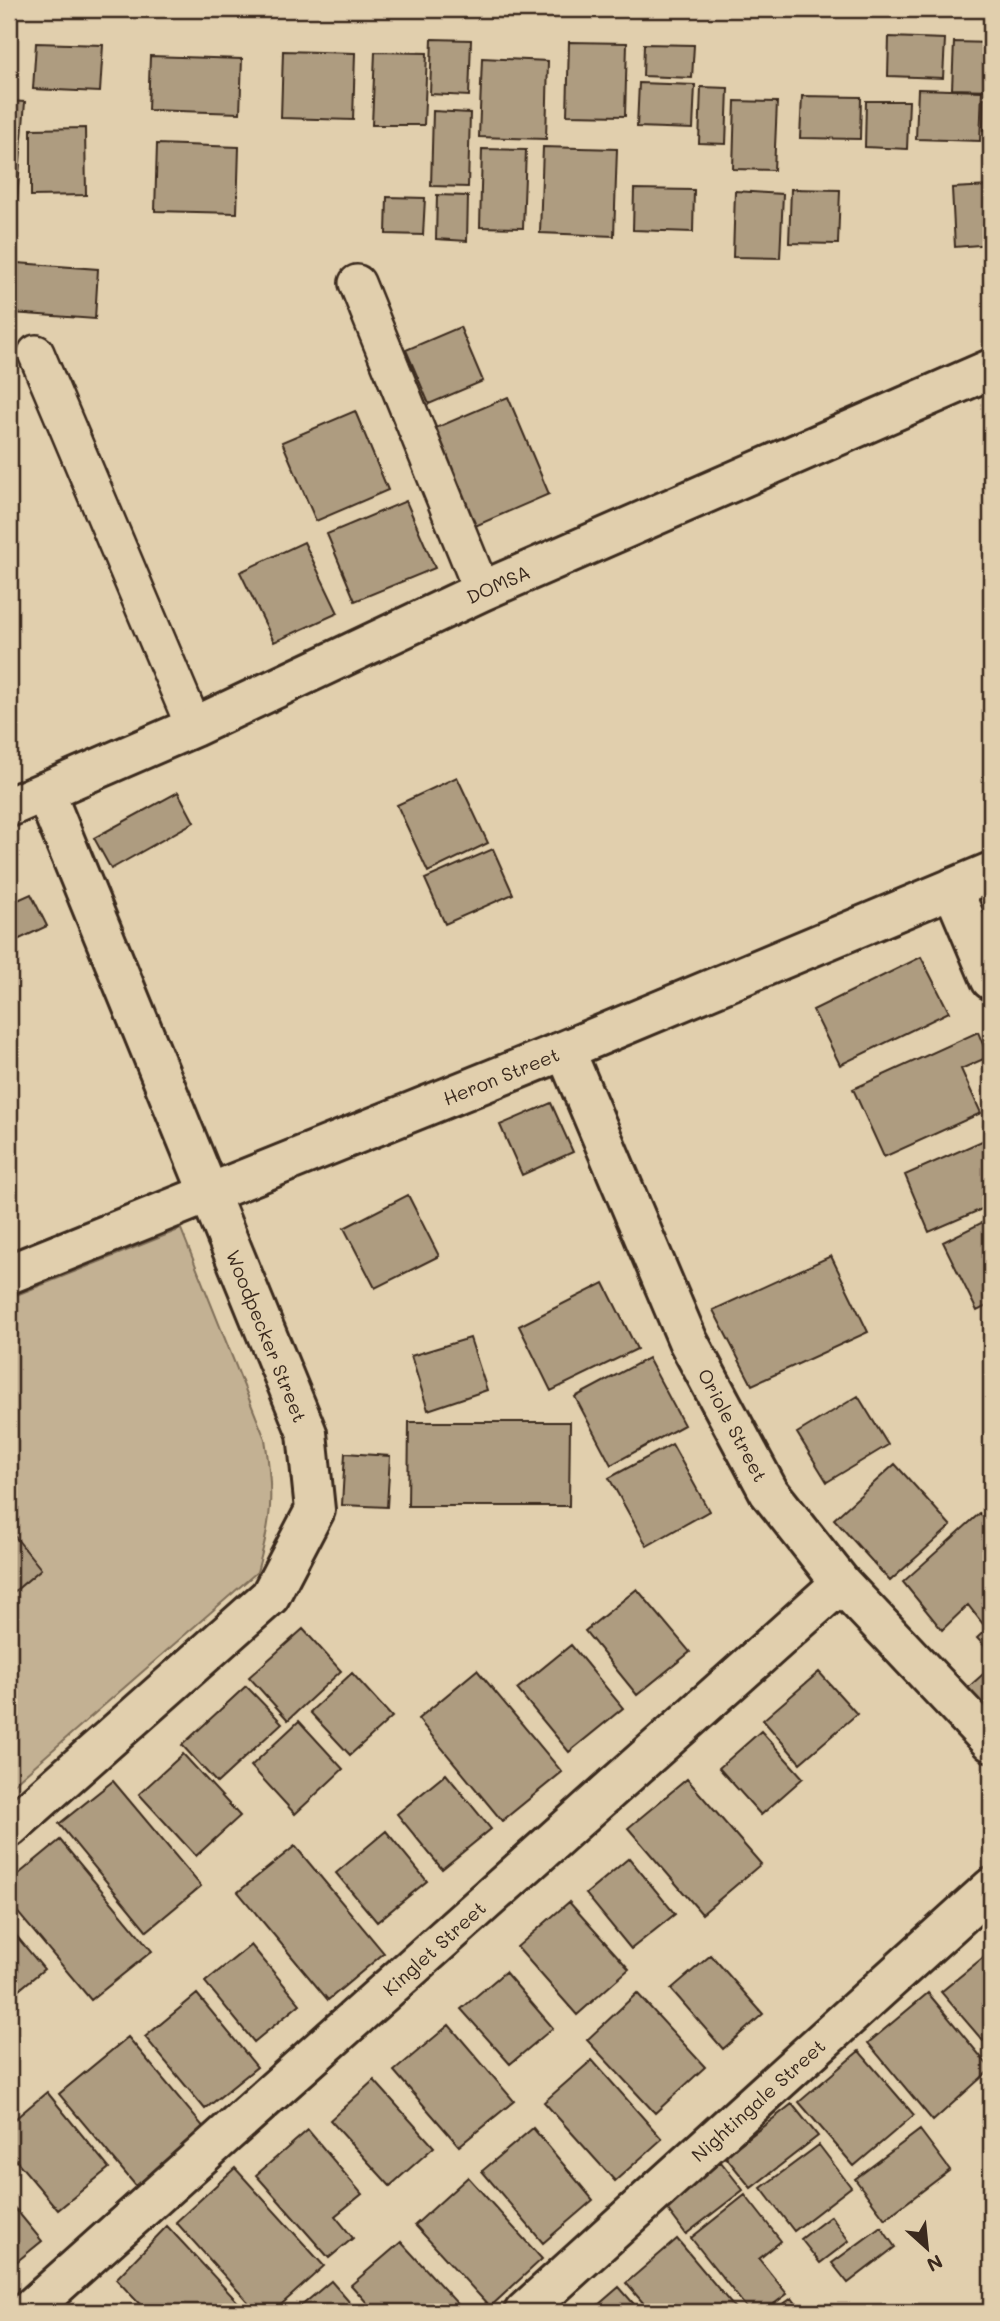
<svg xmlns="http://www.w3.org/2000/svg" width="1000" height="2321" viewBox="0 0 1000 2321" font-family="Mali,sans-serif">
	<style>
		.green { fill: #c3b193; stroke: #7f6e58; stroke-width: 2 }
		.building { fill: #ae9c80; stroke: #3b2a1e; stroke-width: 2 }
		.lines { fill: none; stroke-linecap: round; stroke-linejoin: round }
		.lane-casing { stroke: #3b2a1e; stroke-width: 40 }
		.street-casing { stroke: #3b2a1e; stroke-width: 44 }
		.secondary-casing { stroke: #3b2a1e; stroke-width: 44 }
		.lane { stroke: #e1cfad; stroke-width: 35 }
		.street { stroke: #e1cfad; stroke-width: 38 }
		.secondary { stroke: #e1cfad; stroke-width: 38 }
		.labels { text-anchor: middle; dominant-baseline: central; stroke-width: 5; stroke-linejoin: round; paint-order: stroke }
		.street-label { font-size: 19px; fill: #3b2a1e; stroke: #e1cfad }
	</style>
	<rect width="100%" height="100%" fill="#e1cfad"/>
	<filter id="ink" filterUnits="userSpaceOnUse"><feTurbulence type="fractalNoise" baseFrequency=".0143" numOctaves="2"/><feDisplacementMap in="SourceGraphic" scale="14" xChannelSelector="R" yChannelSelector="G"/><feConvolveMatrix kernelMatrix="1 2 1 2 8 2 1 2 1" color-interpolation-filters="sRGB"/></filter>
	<g filter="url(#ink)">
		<path class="green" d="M181 1229 265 1439C274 1494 272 1519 257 1572L9 1788V1298Z"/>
		<path class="building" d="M889 37 945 39 943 78 888 76Z
			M432 39 471 40 469 96 430 94Z
			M569 42 627 43 625 116 567 115Z
			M954 42 991 43V90L952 89Z
			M36 43 103 45 100 92 33 89Z
			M644 44 694 45 692 78 643 76Z
			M283 51 355 53 353 120 281 118Z
			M375 52 427 53 424 125H372Z
			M150 56 242 59 240 113 148 110Z
			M482 58 548 61 546 139 479 137Z
			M639 83 695 85 693 129 637 127Z
			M701 87 728 88 726 144 699 143Z
			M918 89 982 91 980 141 916 139Z
			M802 96 861 97 860 139 800 138Z
			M984 98H991V131L983 130Z
			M9 101 25 102 17 199 9 198Z
			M735 101 777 102 774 170 733 169Z
			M866 101H909L907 149 865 147Z
			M433 111 470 113 468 187 431 186Z
			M85 128 86 195 31 196V129Z
			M157 144 239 147 237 213 155 211Z
			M543 147 617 149 614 236 540 233Z
			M482 149 526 150 523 228 480 227Z
			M991 186V244L955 247 952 188Z
			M634 189 694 190 693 232 633 230Z
			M791 189 840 190 838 244 789 243Z
			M735 191 783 194 780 258 733 257Z
			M437 195 468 196 467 241 436 239Z
			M387 197 425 198 423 235 386 234Z
			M17 263 98 269 95 319 13 313Z
			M460 327 483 381 429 404 406 350Z
			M508 397 549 494 473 527 431 430Z
			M355 411 388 490 316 521 282 442Z
			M406 501 435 568 355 601 327 534Z
			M304 542 338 613 274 642 240 572Z
			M457 777 488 843 428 872 397 805Z
			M178 792 194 822 111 869 94 838Z
			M493 849 513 894 445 924 425 879Z
			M31 894 47 926 9 944V904Z
			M921 957 949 1012 840 1065 813 1010Z
			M978 1032 988 1057 961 1069 981 1113 884 1157 853 1089Z
			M551 1103 573 1152 522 1175 500 1125Z
			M991 1137V1205L929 1232 905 1175Z
			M408 1195 439 1256 375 1288 344 1228Z
			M991 1218V1304L977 1311 943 1242Z
			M831 1256 868 1332 752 1385 713 1310Z
			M604 1283 637 1349 551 1391 519 1326Z
			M470 1338 487 1390 428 1410 411 1356Z
			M648 1358 684 1425 611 1465 575 1397Z
			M858 1396 888 1445 827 1482 797 1433Z
			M409 1422H570L569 1506H408Z
			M672 1444 709 1511 647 1546 609 1478Z
			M345 1453 390 1456 387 1507 342 1505Z
			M895 1464 951 1526 890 1581 834 1519Z
			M980 1513 991 1525V1617L983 1624 968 1605 942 1630 903 1582Z
			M9 1529 41 1569 9 1596Z
			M637 1589 690 1652 637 1695 585 1631Z
			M991 1625V1653L977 1638Z
			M303 1629 341 1671 288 1720 249 1677Z
			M571 1645 623 1708 569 1752 517 1689Z
			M991 1667V1723L963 1692Z
			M477 1670 562 1772 502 1821 418 1719Z
			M819 1672 857 1714 800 1763 763 1720Z
			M352 1673 392 1717 350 1755 310 1712Z
			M246 1686 282 1723 217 1783 182 1745Z
			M299 1721 343 1769 295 1814 251 1766Z
			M761 1731 803 1778 761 1815 719 1768Z
			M183 1754 240 1816 196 1856 139 1794Z
			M446 1774 491 1829 442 1869 397 1814Z
			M687 1779 761 1864 702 1914 628 1828Z
			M113 1781 201 1886 147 1931 59 1824Z
			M386 1831 427 1881 377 1922 336 1873Z
			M60 1840 152 1951 91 2000 9 1902V1882Z
			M295 1846 384 1953 328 2000 238 1892Z
			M629 1858 675 1914 631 1949 586 1894Z
			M569 1902 629 1969 577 2015 517 1947Z
			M9 1927 44 1969 9 1998Z
			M251 1945 300 2004 254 2042 205 1982Z
			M711 1955 763 2014 723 2049 671 1989Z
			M985 1956 991 1963V2033L983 2041 941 1992Z
			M505 1972 553 2028 510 2064 461 2009Z
			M637 1993 705 2067 655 2113 587 2040Z
			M928 1993 991 2069 933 2121 868 2043Z
			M197 1994 257 2067 205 2109 145 2037Z
			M449 2025 514 2101 459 2146 394 2071Z
			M128 2037 206 2130 136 2186 59 2094Z
			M859 2051 914 2115 854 2166 799 2102Z
			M592 2060 662 2139 615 2181 544 2102Z
			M374 2080 434 2147 390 2186 330 2120Z
			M47 2092 109 2168 58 2210 9 2152V2124Z
			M792 2104 818 2136 751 2188 725 2156Z
			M533 2128 593 2200 543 2243 482 2171Z
			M308 2130 362 2194 335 2216 353 2238 329 2258 256 2175Z
			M920 2130 950 2170 885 2219 855 2179Z
			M819 2145 851 2187 794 2231 761 2188Z
			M721 2162 743 2190 686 2234 665 2206Z
			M235 2168 324 2266 273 2312H257L176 2222Z
			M468 2177 542 2259 490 2307 415 2225Z
			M745 2195 781 2241 759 2259 787 2294 763 2312H750L691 2238Z
			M9 2201 42 2241 9 2268Z
			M831 2216 849 2241 820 2263 801 2239Z
			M167 2226 247 2312H147L116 2279Z
			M881 2227 895 2247 848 2283 832 2263Z
			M677 2239 738 2312H651L626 2283Z
			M401 2242 465 2312H375L351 2285Z
			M331 2281 358 2312H294Z
			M619 2287 641 2312H590Z
			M792 2298 802 2312H772Z"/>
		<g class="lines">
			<defs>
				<path id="lane" d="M357 283 482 591
					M36 353 194 727"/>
				<path id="street" d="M952 888 991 980
					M565 1050 688 1341 769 1492 841 1583 991 1742
					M9 1274 565 1050 991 872
					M9 1828 270 1596 315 1510 307 1433 45 792
					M27 2312 841 1583
					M524 2312 991 1888"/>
				<path id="secondary" d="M9 807 194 727 482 591 991 369"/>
			</defs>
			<use href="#lane" class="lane-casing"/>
			<use href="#street" class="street-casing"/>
			<use href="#secondary" class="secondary-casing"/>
			<use href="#lane" class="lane"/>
			<use href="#street" class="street"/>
			<use href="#secondary" class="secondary"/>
		</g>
	</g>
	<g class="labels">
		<g class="street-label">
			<text transform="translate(498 584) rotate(-24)">DOMSA</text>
			<text transform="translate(501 1076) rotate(-22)">Heron Street</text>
			<text transform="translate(267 1336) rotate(68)">Woodpecker Street</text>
			<text transform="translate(733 1425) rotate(62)">Oriole Street</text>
			<text transform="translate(434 1948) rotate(-42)">Kinglet Street</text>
			<text transform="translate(758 2100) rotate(-42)">Nightingale Street</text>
		</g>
	</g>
	<rect width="1000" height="2321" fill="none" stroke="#e1cfad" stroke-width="35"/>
	<rect x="18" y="18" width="965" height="2286" fill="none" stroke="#3b2a1e" stroke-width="2.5" filter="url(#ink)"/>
	<g transform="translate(927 2248) rotate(153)" stroke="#e1cfad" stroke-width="5" paint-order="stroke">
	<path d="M0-5L12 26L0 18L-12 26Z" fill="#3b2a1e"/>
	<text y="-10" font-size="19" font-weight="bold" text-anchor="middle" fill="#3b2a1e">N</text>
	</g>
</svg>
